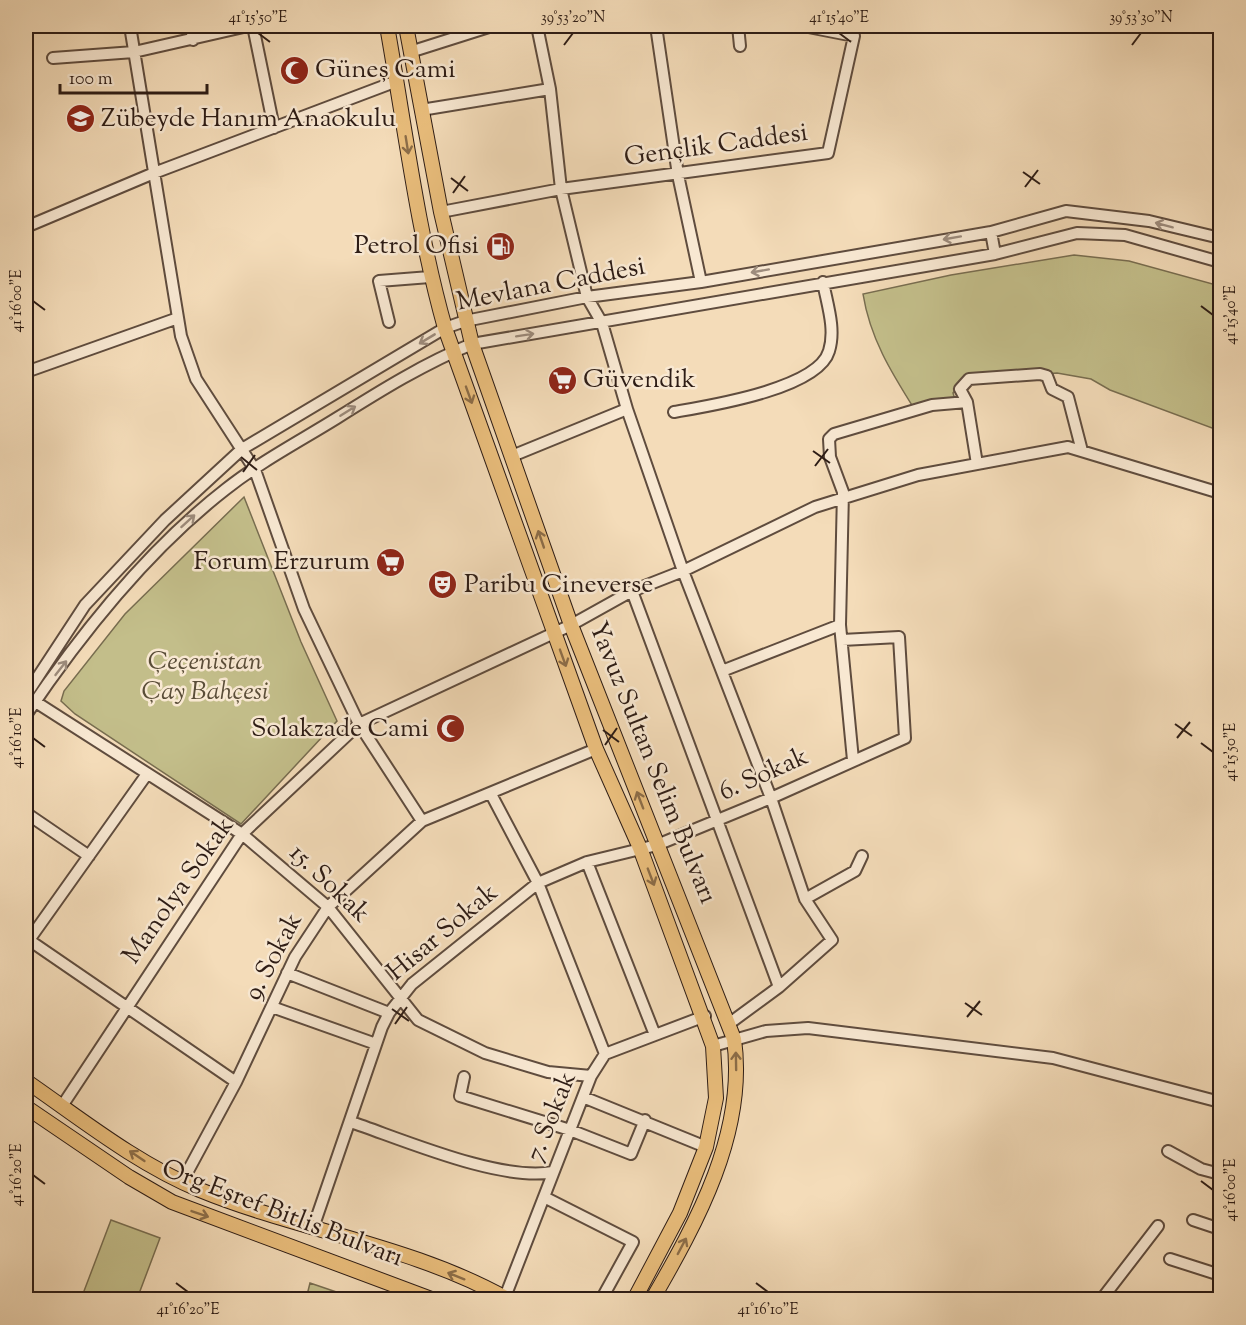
<svg xmlns="http://www.w3.org/2000/svg" width="1246" height="1325" viewBox="0 0 1246 1325" font-family="'Sorts Mill Goudy',serif">
	<style>
		.green { fill: #c3be8a; stroke: #786d50; stroke-width: 1.5 }
		.lines { fill: none; stroke-linecap: round; stroke-linejoin: round }
		.minor-casing { stroke: #5f4c3e; stroke-width: 14 }
		.major-casing { stroke: #2d1c15; stroke-width: 16 }
		.minor { stroke: #f8e8d2; stroke-width: 10 }
		.major { stroke: #eabe7c; stroke-width: 14 }
		.oneway { stroke: #8c6d48 }
		.oneway2 { stroke: #9d8c7d }
		.ticks { fill: none; stroke: #2d1c15; stroke-width: 2 }
		.labels { text-anchor: middle; dominant-baseline: central; stroke-width: 5; stroke-linejoin: round; paint-order: stroke }
		.poi-label { font-size: 26px; fill: #2d1c15; stroke: #f8e8d2; text-anchor: start }
		.street-label { font-size: 26px; fill: #2d1c15; stroke: #f8e8d2 }
		.park-label { font-size: 26px; font-style: italic; fill: #5a4d38; stroke: #f8e8d2 }
		.neatline { fill: none; stroke: #2d1c15; stroke-width: 2 }
		.ticks-label { font-size: 15px; text-anchor: middle; fill: #2d1c15 }
	</style>
	<rect width="100%" height="100%" fill="#f4dcb9"/>
	<filter id="stains"><feTurbulence type="fractalNoise" baseFrequency=".00333" numOctaves="4"/><feColorMatrix values="0 0 0 0 .2 0 0 0 0 .09 0 0 0 0 .02 0 0 0 .5 -.17"/></filter>
	<radialGradient id="worn" r=".72"><stop offset=".6" stop-color="#630" stop-opacity="0"/><stop offset="1" stop-color="#630" stop-opacity=".3"/></radialGradient>
	<path class="green" d="M1074 255 1129 261 1220 286V431L1110 390 1091 379 1057 373 963 380 953 393 956 403 915 410C891 372 870 338 863 294L951 275Z
		M244 497 301 642 337 721 241 824 75 714 61 701 64 691 125 614Z
		M111 1220 160 1238 137 1299H81Z
		M310 1283 357 1299H306Z"/>
	<g class="lines">
		<defs>
			<path id="minor" d="M130 26 181 336 196 379 255 470 304 609 359 724 422 821
				M191 26 193 40
				M253 26 274 128
				M537 26 550 89 561 189 587 297 602 323 627 409 683 571 771 798 805 899 832 940 779 987 730 1023
				M656 26 678 175 701 282
				M738 26 740 46
				M410 52 492 26
				M53 58 134 52 248 26
				M421 110 550 89
				M441 212 561 189 828 153 854 36 803 26
				M26 227 154 173 397 81
				M991 232 995 254
				M389 322 379 281 430 277
				M26 372 178 318
				M674 412C708 406 818 389 829 351 836 329 827 304 823 282
				M512 456 627 409
				M977 464 967 402 960 389 969 379 1040 374 1047 376 1052 389 1068 397 1082 451
				M632 591 779 987
				M722 671 840 625
				M26 695 85 605 165 520 242 449 445 328 465 321 587 297 701 282 991 232 1066 211 1149 221 1220 238
				M31 699 242 834 328 907 418 1020 485 1053 548 1072 591 1076
				M26 715C80 635 150 548 226 489 260 462 300 441 337 418 380 391 425 363 472 344L995 254 1077 233 1125 235 1220 262
				M853 760 840 625 843 492 830 457 829 439 834 434 932 405 967 402
				M491 794 538 883 605 1054
				M26 813 89 856
				M587 862 655 1035
				M805 899 855 871 862 856
				M26 938 236 1082
				M29 940 147 774
				M287 973 389 1013
				M272 1007 376 1044
				M713 1046 766 1031 808 1028 1053 1058 1220 1102
				M464 1077 460 1096 570 1130 631 1154 645 1120
				M583 1097 706 1147
				M62 1106 242 834 359 724 571 625 632 591 683 571 815 507 918 475 1068 447 1220 493
				M351 1122C404 1140 501 1182 553 1172
				M1168 1151 1201 1169 1220 1174
				M182 1182 236 1082 295 957 328 907 422 821 596 749
				M544 1197 633 1242 601 1300
				M1193 1220 1220 1229
				M313 1228 382 1027 389 1013 412 984 538 883 587 862 657 845 771 798 905 738 899 637 842 640
				M1170 1259 1220 1275
				M505 1297 591 1076 605 1054 705 1016
				M1101 1300 1158 1226"/>
			<path id="major" d="M387 26C405 127 417 229 445 328L596 749 640 848 713 1046 716 1098 706 1147 680 1213 634 1300
				M406 26 441 212 472 344 571 625 734 1039C747 1132 697 1222 652 1300
				M26 1081C81 1119 137 1164 200 1190 300 1231 414 1246 509 1300
				M26 1107 129 1177 172 1202 434 1300"/>
		</defs>
		<use href="#minor" class="minor-casing"/>
		<use href="#major" class="major-casing"/>
		<use href="#minor" class="minor"/>
		<use href="#major" class="major"/>
	</g>
	<defs><path id="oneway-shaft" d="M-6 0H5M1.5-3L5.5 0L1.5 3" fill="none" stroke-width="1.6" stroke-linecap="round" stroke-linejoin="round" transform="scale(1.5)"/></defs>
	<g class="oneway">
		<use href="#oneway-shaft" transform="translate(407 145) rotate(81)"/>
		<use href="#oneway-shaft" transform="translate(469 395) rotate(70)"/>
		<use href="#oneway-shaft" transform="translate(541 539) rotate(-109)"/>
		<use href="#oneway-shaft" transform="translate(563 658) rotate(70)"/>
		<use href="#oneway-shaft" transform="translate(640 800) rotate(-111)"/>
		<use href="#oneway-shaft" transform="translate(651 877) rotate(69)"/>
		<use href="#oneway-shaft" transform="translate(736 1061) rotate(-91)"/>
		<use href="#oneway-shaft" transform="translate(137 1156) rotate(-146)"/>
		<use href="#oneway-shaft" transform="translate(200 1214) rotate(19)"/>
		<use href="#oneway-shaft" transform="translate(682 1246) rotate(-62)"/>
		<use href="#oneway-shaft" transform="translate(456 1276) rotate(-158)"/>
	</g>
	<g class="oneway2">
		<use href="#oneway-shaft" transform="translate(1164 225) rotate(-165)"/>
		<use href="#oneway-shaft" transform="translate(952 238) rotate(170)"/>
		<use href="#oneway-shaft" transform="translate(760 271) rotate(170)"/>
		<use href="#oneway-shaft" transform="translate(525 335) rotate(-9)"/>
		<use href="#oneway-shaft" transform="translate(427 339) rotate(149)"/>
		<use href="#oneway-shaft" transform="translate(348 411) rotate(-32)"/>
		<use href="#oneway-shaft" transform="translate(188 521) rotate(-42)"/>
		<use href="#oneway-shaft" transform="translate(61 668) rotate(-52)"/>
	</g>
	<path class="ticks" d="M258 33 270 42M839 33 851 42M564 45 573 33M1132 45 1141 33M1023 172 1040 184M451 178 468 191M1025 187 1038 170M453 193 465 176M33 301 45 310M1201 306 1213 315M813 451 830 463M241 457 257 470M815 466 828 449M243 472 255 455M1175 724 1192 736M603 730 619 742M33 738 45 747M1177 738 1190 722M1201 743 1213 752M605 745 617 728M965 1003 982 1015M392 1009 409 1021M967 1017 980 1001M395 1024 407 1007M33 1175 45 1184M1201 1181 1213 1190M176 1283 188 1292M756 1283 768 1292"/>
	<defs>
		<symbol id="mosque-disc" viewBox="-11 -11 22 22"><circle r="9.5" fill="#8f2418" stroke="#f8e8d2"/><path d="M3.5-4.9A6 6 0 1 0 3.5 4.9A5 5 0 1 1 3.5-4.9Z" fill="#fff"/></symbol>
		<symbol id="school-disc" viewBox="-11 -11 22 22"><circle r="9.5" fill="#8f2418" stroke="#f8e8d2"/><path d="M0-5L7-2L0 1L-7-2ZM-4 1L0 2.5L4 1V4Q0 6-4 4Z" fill="#fff"/></symbol>
		<symbol id="fuel-disc" viewBox="-11 -11 22 22"><circle r="9.5" fill="#8f2418" stroke="#f8e8d2"/><path d="M-5.5-6h7V0h2V4h1.3V-2.5L3-4.5l.8-.8L6-3V5H2.5V1h-1V6h-7ZM-4.2-4.7v3.2H.2V-4.7Z" fill="#fff"/></symbol>
		<symbol id="supermarket-disc" viewBox="-11 -11 22 22"><circle r="9.5" fill="#8f2418" stroke="#f8e8d2"/><path d="M-6-5.5h2.5l.6 2H6L4.5 2H-2.5L-4.4-4H-6ZM-1.5 3.2a1.3 1.3 0 1 0 .1 0ZM3 3.2a1.3 1.3 0 1 0 .1 0Z" fill="#fff"/></symbol>
		<symbol id="theatre-disc" viewBox="-11 -11 22 22"><circle r="9.5" fill="#8f2418" stroke="#f8e8d2"/><path d="M-5-5.5Q0-4 5-5.5V0Q5 5 0 6Q-5 5-5 0ZM-3.3-2.5H-1v1.5H-3.3ZM1-2.5H3.3v1.5H1ZM-2.8 1Q0 5.5 2.8 1Z" fill="#fff"/></symbol>
	</defs>
	<g fill-rule="evenodd">
		<use href="#mosque-disc" x="278" y="54" width="33" height="33"/>
		<use href="#school-disc" x="64" y="102" width="33" height="33"/>
		<use href="#fuel-disc" x="484" y="230" width="33" height="33"/>
		<use href="#supermarket-disc" x="546" y="364" width="33" height="33"/>
		<use href="#supermarket-disc" x="374" y="546" width="33" height="33"/>
		<use href="#theatre-disc" x="426" y="568" width="33" height="33"/>
		<use href="#mosque-disc" x="434" y="712" width="33" height="33"/>
	</g>
	<g class="labels">
		<g class="poi-label">
			<text x="315" y="70">Güneş Cami</text>
			<text x="101" y="119">Zübeyde Hanım Anaokulu</text>
			<text x="479" y="246" text-anchor="end">Petrol Ofisi</text>
			<text x="583" y="380">Güvendik</text>
			<text x="370" y="562" text-anchor="end">Forum Erzurum</text>
			<text x="464" y="585">Paribu Cineverse</text>
			<text x="429" y="729" text-anchor="end">Solakzade Cami</text>
		</g>
		<g class="street-label">
			<text transform="translate(716 146) rotate(-8)">Gençlik Caddesi</text>
			<text transform="translate(551 285) rotate(-11)">Mevlana Caddesi</text>
			<text transform="translate(652 763) rotate(68)">Yavuz Sultan Selim Bulvarı</text>
			<text transform="translate(764 775) rotate(-24)">6. Sokak</text>
			<text transform="translate(329 884) rotate(44)">15. Sokak</text>
			<text transform="translate(179 891) rotate(-55)">Manolya Sokak</text>
			<text transform="translate(443 933) rotate(-40)">Hisar Sokak</text>
			<text transform="translate(274 957) rotate(-62)">9. Sokak</text>
			<text transform="translate(552 1117) rotate(-68)">7. Sokak</text>
			<text transform="translate(282 1214) rotate(21)">Org Eşref Bitlis Bulvarı</text>
		</g>
		<g class="park-label">
			<text x="205" y="662">Çeçenistan<tspan x="205" dy="30">Çay Bahçesi</tspan></text>
		</g>
	</g>
	<rect width="1246" height="1325" fill="none" stroke="#f4dcb9" stroke-width="66"/>
	<path d="M60 84v9h147v-9" fill="none" stroke="#2d1c15" stroke-width="3"/>
	<text x="69" y="84" font-size="18" fill="#2d1c15" stroke="#f8e8d2" stroke-width="4.5" paint-order="stroke">100 m</text>
	<rect x="33" y="33" width="1180" height="1259" class="neatline"/>
	<g class="ticks-label">
		<text x="258" y="22">41°15'50"E</text>
		<text x="573" y="22">39°53'20"N</text>
		<text x="839" y="22">41°15'40"E</text>
		<text x="1141" y="22">39°53'30"N</text>
		<text transform="translate(16 301) rotate(-90)" y="5">41°16'00"E</text>
		<text transform="translate(1230 315) rotate(-90)" y="5">41°15'40"E</text>
		<text transform="translate(16 738) rotate(-90)" y="5">41°16'10"E</text>
		<text transform="translate(1230 752) rotate(-90)" y="5">41°15'50"E</text>
		<text transform="translate(16 1175) rotate(-90)" y="5">41°16'20"E</text>
		<text transform="translate(1230 1190) rotate(-90)" y="5">41°16'00"E</text>
		<text x="188" y="1314">41°16'20"E</text>
		<text x="768" y="1314">41°16'10"E</text>
	</g>
	<rect width="100%" height="100%" filter="url(#stains)"/>
	<rect width="100%" height="100%" fill="url(#worn)"/>
</svg>
